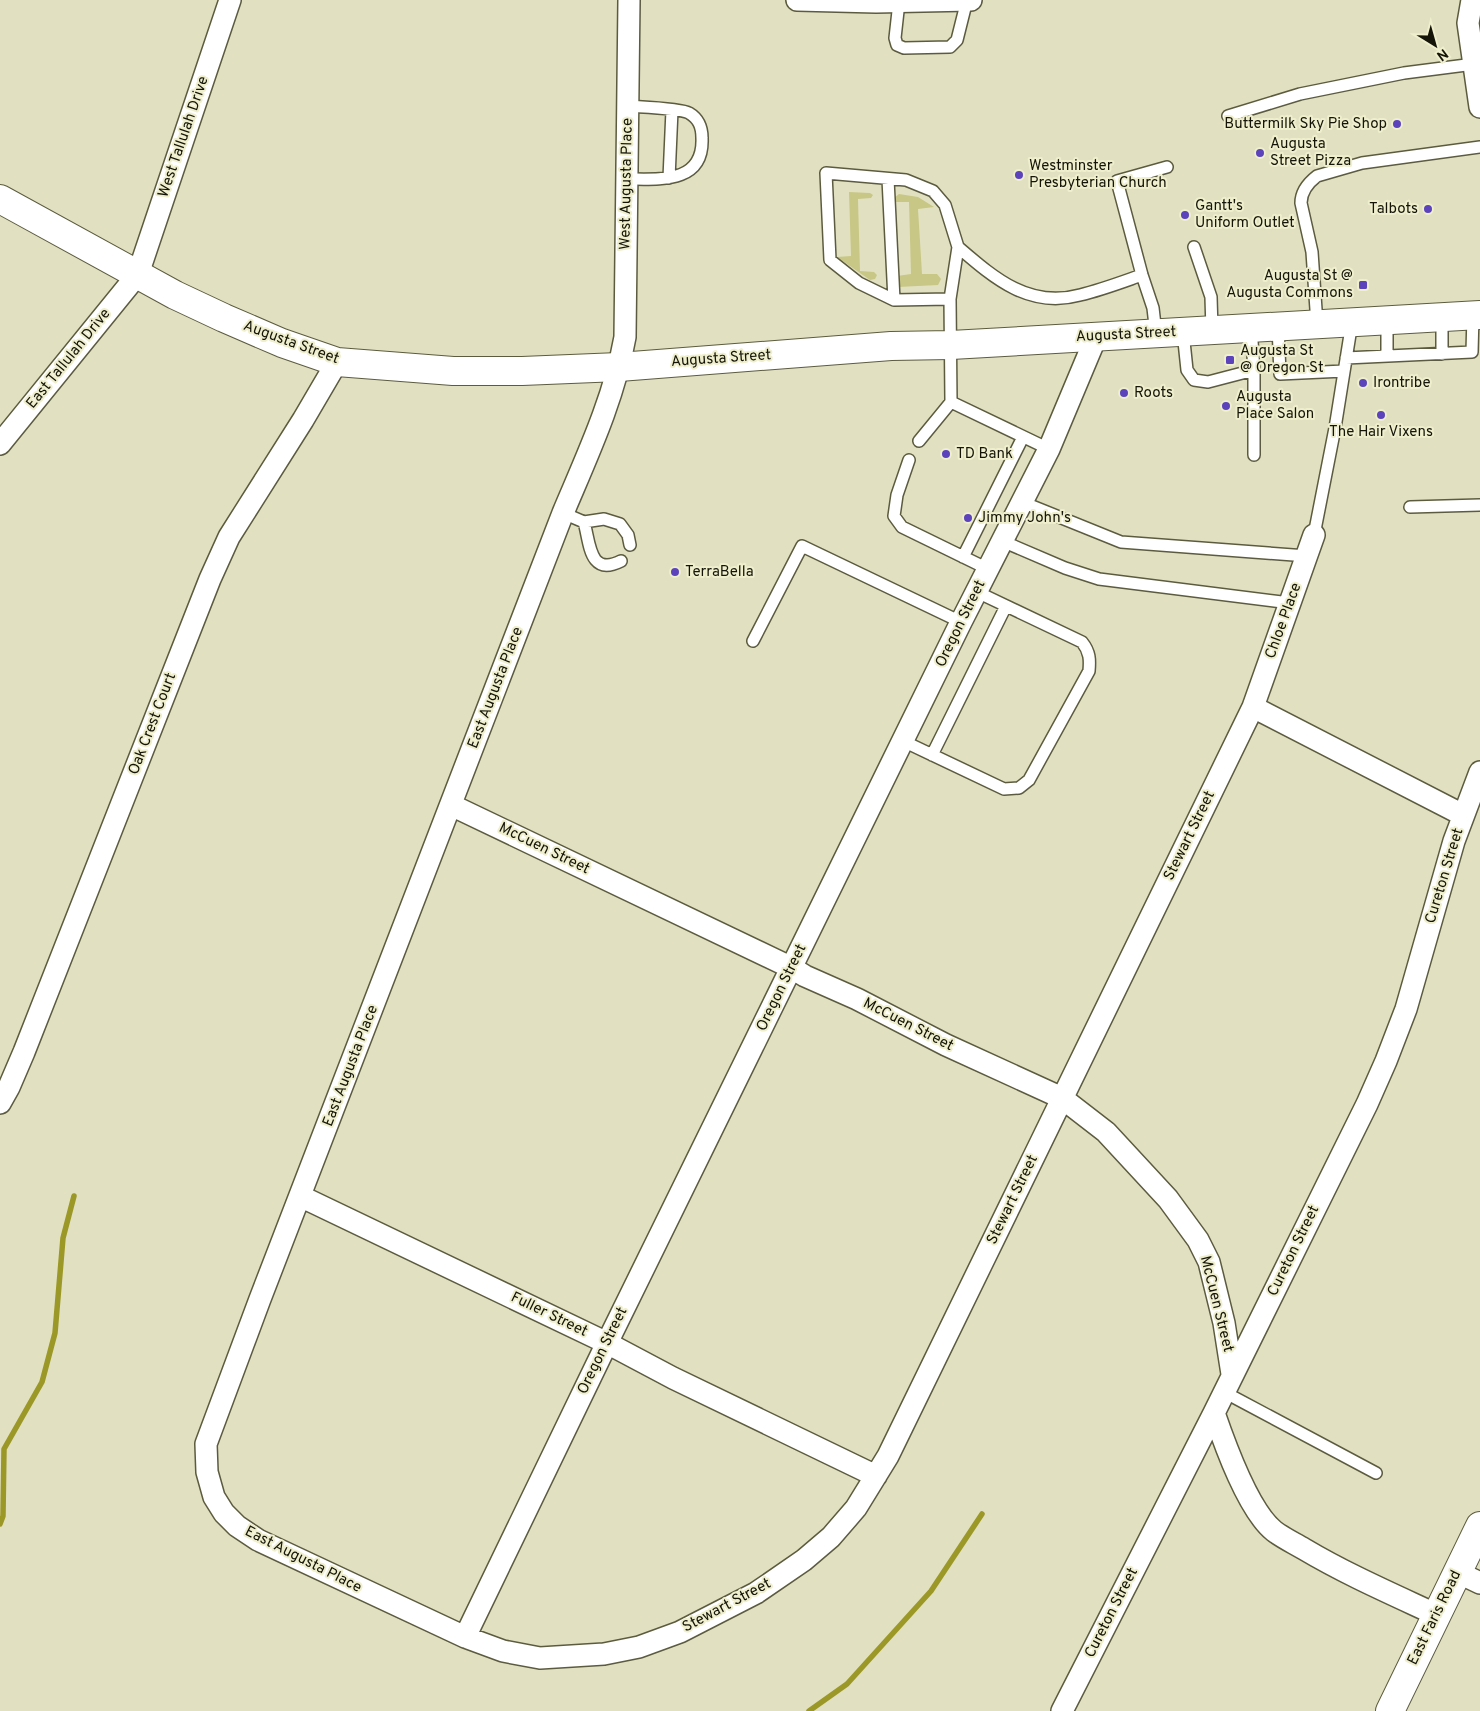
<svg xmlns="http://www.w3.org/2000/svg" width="1480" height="1711" viewBox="0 0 1480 1711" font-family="Overpass,sans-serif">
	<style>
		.green { fill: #c8c785 }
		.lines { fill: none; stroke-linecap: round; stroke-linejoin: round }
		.stream { stroke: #9c9828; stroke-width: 5.5 }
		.lane-casing { stroke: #5c5b3f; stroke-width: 14 }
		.street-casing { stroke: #5c5b3f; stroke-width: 24 }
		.secondary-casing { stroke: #5c5b3f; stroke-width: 30 }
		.primary-casing { stroke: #5c5b3f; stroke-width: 30 }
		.lane { stroke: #fff; stroke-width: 11 }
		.street { stroke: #fff; stroke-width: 21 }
		.secondary { stroke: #fff; stroke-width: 28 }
		.primary { stroke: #fff; stroke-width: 28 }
		.poi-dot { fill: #5c42bb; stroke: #efefce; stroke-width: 2 }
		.labels { text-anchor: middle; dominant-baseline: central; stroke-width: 4; stroke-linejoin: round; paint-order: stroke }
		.poi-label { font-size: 15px; fill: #141409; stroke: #efefce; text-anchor: start }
		.street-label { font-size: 15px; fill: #141409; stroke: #efefce }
	</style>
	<rect width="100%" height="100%" fill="#e1e1c1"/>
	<path class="green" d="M849 192 870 193 873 195 871 198 858 199 860 271 874 272 877 275 875 279 870 280 837 257 851 256Z
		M899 194 918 197 934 207 918 209 922 274H937L941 279 938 285 898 287 897 276 911 274 909 202H895L894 198Z"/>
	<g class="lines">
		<path class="stream" d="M0 1524 3 1516 4 1449 42 1382 55 1333 63 1238 74 1196
			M809 1711 847 1684 931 1591 982 1514"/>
		<defs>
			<path id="lane" d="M899 2 895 38 897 45 904 48 950 47 957 40 967 0
				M1228 116 1300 94 1404 73 1474 64
				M669 178 672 110
				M627 179C659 179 704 184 702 138 702 127 699 119 689 113 680 108 640 107 628 106
				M888 179 894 300
				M958 247C994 278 1029 309 1080 295 1101 290 1122 282 1142 275
				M1194 247 1211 297 1212 330
				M1317 324 1312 252 1301 203C1301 191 1308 183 1317 176L1362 163 1480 147
				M1278 326 1280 374 1344 371
				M1251 327 1254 370V455
				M1183 332 1187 370 1194 380 1208 382 1254 370
				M1156 334 1153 308 1142 275 1117 181 1167 167
				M1442 354V317
				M1387 356V320
				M1346 358 1472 352 1473 315
				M951 402 1049 449
				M919 441 951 402 950 299 958 247 945 205 933 191 906 180 826 173 830 260 859 283 894 300 950 299
				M909 460 897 495 894 516 902 527 988 569
				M1022 502 1121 542 1307 556
				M1410 507 1480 505
				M563 513 584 522 604 519 620 524 628 535 630 545
				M584 522C590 543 589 577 621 561
				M1314 535 1335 428 1352 322
				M1002 541 1065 568 1099 579 1290 603
				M963 557 1023 437
				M753 641 802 546 961 622
				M903 741 1004 789 1019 788 1029 780 1089 671C1090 660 1090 652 1082 642L977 592
				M932 755 1006 606
				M1224 1392 1376 1473"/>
			<path id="street" d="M629 0 625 337C614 399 587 456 563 513L260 1299 206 1444 207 1472 214 1497 224 1513 237 1526 258 1540 465 1637 503 1651 540 1658 604 1654 639 1647 680 1632 756 1593 804 1560 831 1537 856 1508 888 1456 1253 707 1314 535
				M797 0 876 2 971 0
				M1472 0 1468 23 1480 107
				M0 444 138 274 230 0
				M1253 707 1463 815
				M451 805 792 968 805 976 857 999 946 1045 1062 1098 1106 1132 1168 1199 1198 1240 1209 1262 1224 1323 1232 1374
				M0 1103 9 1087 24 1052 210 579 229 537 303 420 337 362
				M300 1196 607 1343 673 1378 876 1476
				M1214 1413C1225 1445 1248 1510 1274 1531 1283 1538 1294 1543 1304 1549 1346 1574 1392 1594 1437 1615
				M1457 1572 1480 1583
				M465 1637 607 1343 961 622 1049 449 1096 337
				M1062 1711 1214 1413 1367 1104 1386 1061 1406 1009 1454 841 1480 772"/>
			<path id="secondary" d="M1390 1711 1480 1526"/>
			<path id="primary" d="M0 199 175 295 224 318 282 343 337 362 453 371H522L619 367 891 346 951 345 1480 315"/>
		</defs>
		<use href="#lane" class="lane-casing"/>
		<use href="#street" class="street-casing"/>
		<use href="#secondary" class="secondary-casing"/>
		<use href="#primary" class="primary-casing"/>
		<use href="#lane" class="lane"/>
		<use href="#street" class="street"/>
		<use href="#secondary" class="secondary"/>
		<use href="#primary" class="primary"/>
	</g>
	<g class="poi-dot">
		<circle cx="1397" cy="124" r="5"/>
		<circle cx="1260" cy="153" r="5"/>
		<circle cx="1019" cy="175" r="5"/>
		<circle cx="1428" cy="209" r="5"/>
		<circle cx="1185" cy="215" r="5"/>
		<rect x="1358" y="280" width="10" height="10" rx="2.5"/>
		<rect x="1225" y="355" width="10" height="10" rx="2.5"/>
		<circle cx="1363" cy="383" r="5"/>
		<circle cx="1124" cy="393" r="5"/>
		<circle cx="1226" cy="406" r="5"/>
		<circle cx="1381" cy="415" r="5"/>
		<circle cx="946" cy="454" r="5"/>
		<circle cx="968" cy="518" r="5"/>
		<circle cx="675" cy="572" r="5"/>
	</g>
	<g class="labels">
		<g class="poi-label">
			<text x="1387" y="124" text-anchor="end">Buttermilk Sky Pie Shop</text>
			<text x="1270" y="144">Augusta<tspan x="1270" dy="17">Street Pizza</tspan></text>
			<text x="1029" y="166">Westminster<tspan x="1029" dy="17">Presbyterian Church</tspan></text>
			<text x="1195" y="206">Gantt's<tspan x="1195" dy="17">Uniform Outlet</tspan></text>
			<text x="1418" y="209" text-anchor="end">Talbots</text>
			<text x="1353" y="276" text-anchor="end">Augusta St @<tspan x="1353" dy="17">Augusta Commons</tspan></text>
			<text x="1240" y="351">Augusta St<tspan x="1240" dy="17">@ Oregon St</tspan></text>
			<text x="1373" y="383">Irontribe</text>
			<text x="1134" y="393">Roots</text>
			<text x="1236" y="397">Augusta<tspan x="1236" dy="17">Place Salon</tspan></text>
			<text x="1381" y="432" text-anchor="middle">The Hair Vixens</text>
			<text x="956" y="454">TD Bank</text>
			<text x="978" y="518">Jimmy John's</text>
			<text x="685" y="572">TerraBella</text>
		</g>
		<g class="street-label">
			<text transform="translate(184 137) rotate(-71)">West Tallulah Drive</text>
			<text transform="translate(627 184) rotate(-89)">West Augusta Place</text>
			<text transform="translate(1126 335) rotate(-3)">Augusta Street</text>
			<text transform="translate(291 343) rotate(20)">Augusta Street</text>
			<text transform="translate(69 359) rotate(-51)">East Tallulah Drive</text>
			<text transform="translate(721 359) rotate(-4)">Augusta Street</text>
			<text transform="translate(1284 621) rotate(-70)">Chloe Place</text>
			<text transform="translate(961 624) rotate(-64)">Oregon Street</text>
			<text transform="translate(496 688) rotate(-69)">East Augusta Place</text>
			<text transform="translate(153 724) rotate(-69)">Oak Crest Court</text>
			<text transform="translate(1190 836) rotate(-64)">Stewart Street</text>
			<text transform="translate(544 849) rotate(26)">McCuen Street</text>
			<text transform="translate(1445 876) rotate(-73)">Cureton Street</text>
			<text transform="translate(782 988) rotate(-64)">Oregon Street</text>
			<text transform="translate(908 1025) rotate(27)">McCuen Street</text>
			<text transform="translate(351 1066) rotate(-69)">East Augusta Place</text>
			<text transform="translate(1013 1200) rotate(-64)">Stewart Street</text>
			<text transform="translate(1294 1251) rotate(-64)">Cureton Street</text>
			<text transform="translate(1216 1304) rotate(76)">McCuen Street</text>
			<text transform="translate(549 1315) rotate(26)">Fuller Street</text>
			<text transform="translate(603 1351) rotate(-64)">Oregon Street</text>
			<text transform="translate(303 1560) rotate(27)">East Augusta Place</text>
			<text transform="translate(727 1606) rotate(-28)">Stewart Street</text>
			<text transform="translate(1112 1613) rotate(-63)">Cureton Street</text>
			<text transform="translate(1435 1618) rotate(-64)">East Faris Road</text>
		</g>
	</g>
	<g transform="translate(1435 45) rotate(143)" stroke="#efefce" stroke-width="4" paint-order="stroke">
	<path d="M0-4L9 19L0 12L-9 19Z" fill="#141409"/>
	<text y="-8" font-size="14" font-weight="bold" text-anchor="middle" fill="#141409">N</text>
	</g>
</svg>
